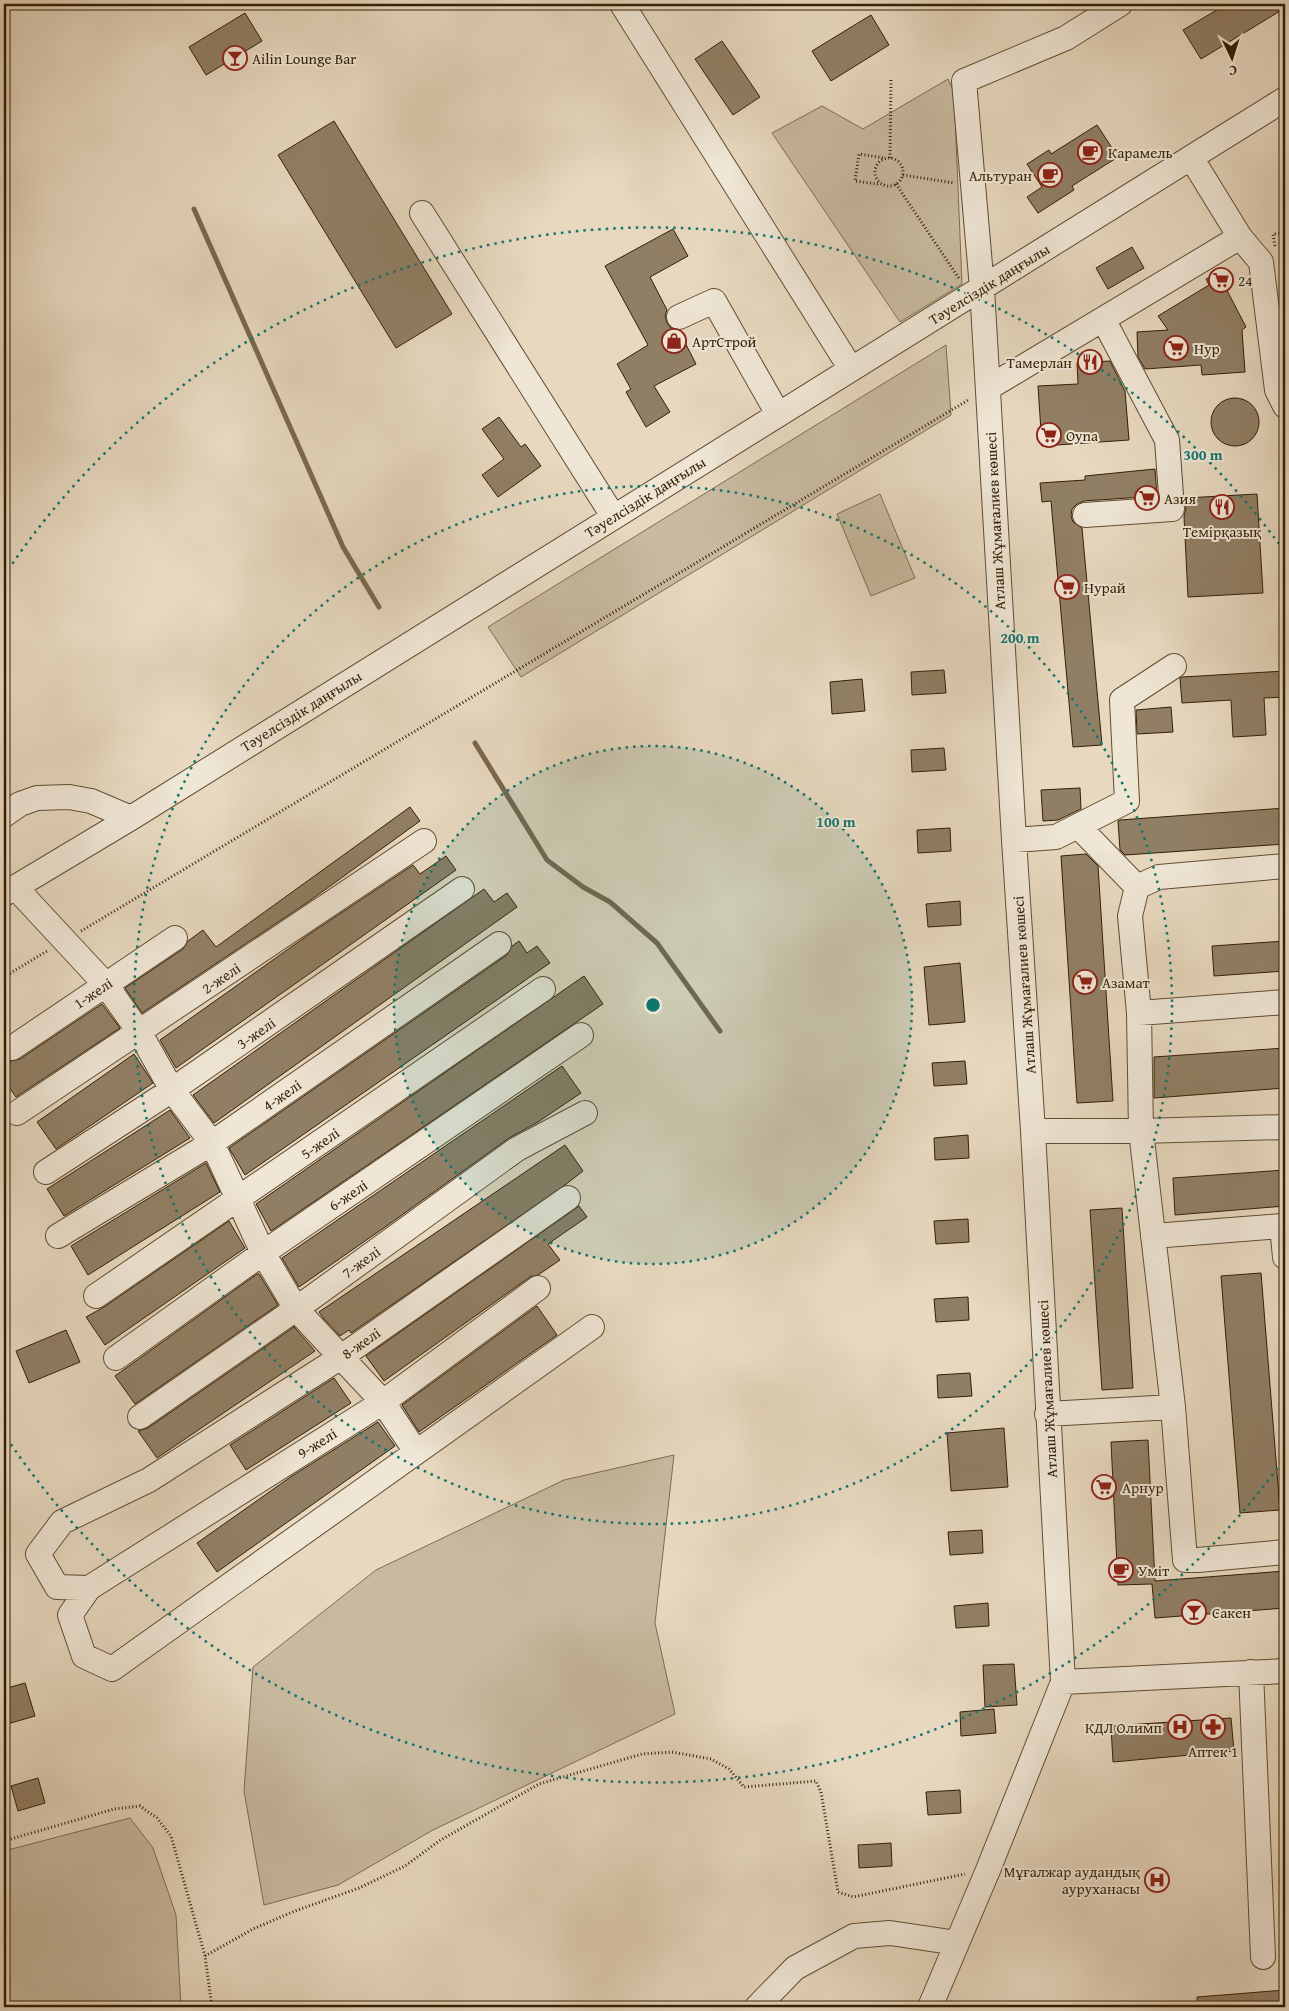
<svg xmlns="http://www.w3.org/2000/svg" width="1289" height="2011" viewBox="0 0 1289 2011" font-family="'Gentium Book Plus',serif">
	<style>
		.green { fill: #c8b99f; stroke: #7e6c52 }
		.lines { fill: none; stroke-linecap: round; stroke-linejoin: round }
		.stream { stroke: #7a684e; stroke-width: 5 }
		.building { fill: #917f65; stroke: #331f04 }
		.minor-casing { stroke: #604d33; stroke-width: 26 }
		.path { stroke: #331f04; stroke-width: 3; stroke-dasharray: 1 2.5; stroke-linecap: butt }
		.minor { stroke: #efe6d5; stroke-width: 24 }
		.ring { fill: none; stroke: #0f766e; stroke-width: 2.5; stroke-dasharray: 2.5 5 }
		.labels { text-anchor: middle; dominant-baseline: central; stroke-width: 4; stroke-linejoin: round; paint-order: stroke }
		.poi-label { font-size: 15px; fill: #331f04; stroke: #efe6d5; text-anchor: start }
		.street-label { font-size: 15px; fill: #331f04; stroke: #efe6d5 }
		.centre { fill: #0f766e; stroke: #efe6d5; stroke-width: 2.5 }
		.ring-label { font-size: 15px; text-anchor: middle; font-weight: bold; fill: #0f766e; stroke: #efe6d5; stroke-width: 4; stroke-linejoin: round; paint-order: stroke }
	</style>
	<rect width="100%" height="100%" fill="#e7d8bf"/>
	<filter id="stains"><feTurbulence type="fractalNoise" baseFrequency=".004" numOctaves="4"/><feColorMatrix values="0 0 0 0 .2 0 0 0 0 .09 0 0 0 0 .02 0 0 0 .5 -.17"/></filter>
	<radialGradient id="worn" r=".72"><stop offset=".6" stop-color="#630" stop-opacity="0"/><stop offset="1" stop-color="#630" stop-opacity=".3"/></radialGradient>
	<path class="green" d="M948 79 954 92 962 284 900 322 772 133 822 106 863 129Z
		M946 345 951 415 521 677 488 627Z
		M880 494 915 578 871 596 837 514Z
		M674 1455 655 1623 675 1714 433 1830 338 1885 264 1905 244 1791 253 1667 376 1570 564 1480Z
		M130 1818 153 1848 176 1915 181 2007H4V1851Z"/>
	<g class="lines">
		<path class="stream" d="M194 209 343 547 379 607
			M475 743 547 860 583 887 610 902 657 943 720 1031"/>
	</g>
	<path class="building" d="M1227 4H1285V8L1201 59 1183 30Z
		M245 13 262 41 206 75 189 47Z
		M871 15 889 45 831 81 812 51Z
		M722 41 760 97 733 115 695 59Z
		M334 121 452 314 396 348 278 155Z
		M1097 125 1118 157 1072 186 1074 190 1038 213 1027 197 1042 187 1027 164 1049 150 1051 154Z
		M673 229 688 256 650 277 667 310 665 316 667 323 671 328 679 331 696 364 654 386 670 412 646 427 626 392 631 389 617 364 648 345 605 266Z
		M1132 247 1144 268 1108 289 1096 268Z
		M1218 273 1246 327 1242 330 1245 372 1202 375 1201 365 1145 369 1138 357 1137 332 1168 330 1158 316 1209 285 1206 279Z
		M1110 361 1125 391 1129 440 1042 446 1038 386 1078 384 1077 363Z
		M1211 422a24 24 0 1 1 48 0a24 24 0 1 1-48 0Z
		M499 417 521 447 525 444 541 466 498 497 482 475 504 459 482 429Z
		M1155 469 1157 496 1084 501 1077 504 1072 509 1071 516 1073 522 1082 528 1102 745 1073 747 1051 501 1042 502 1040 483 1085 480V476Z
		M1257 494 1263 593 1188 597 1184 516 1186 508 1185 498Z
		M944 670 946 693 912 695 911 672Z
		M1285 671V697L1264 698 1266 735 1233 737 1231 700 1182 703 1180 678 1182 677Z
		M862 679 865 711 832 714 830 682Z
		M1171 707 1173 732 1137 734 1136 710Z
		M944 748 946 770 912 772 911 750Z
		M1080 788 1081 809 1058 820 1043 821 1041 790Z
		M410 807 420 821 308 902 142 1013 125 988 183 949 188 941 203 930 216 947Z
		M1285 808V844L1125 855 1120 850 1118 821 1120 820Z
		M950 828 951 851 918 853 917 830Z
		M1086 854 1098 866 1113 1101 1077 1103 1061 856Z
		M446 856 456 870 176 1068 160 1040 311 933 413 865 420 874Z
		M484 889 494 902 507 893 517 907 214 1123 193 1095Z
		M960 901 961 925 928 927 926 904Z
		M519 941 527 953 537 946 550 963 245 1175 229 1148 507 955 512 946Z
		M1285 941V971L1214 976 1212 946Z
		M960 963 965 1022 929 1025 924 967Z
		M584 976 603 1004 271 1231 256 1204Z
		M102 1004 120 1028 16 1097 4 1080V1066L11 1061 20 1059Z
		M1285 1048V1088L1154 1098V1057Z
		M134 1054 153 1083 56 1149 37 1122Z
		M965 1061 967 1084 934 1086 932 1063Z
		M562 1066 581 1093 538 1122 509 1138 388 1225 299 1287 282 1258Z
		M170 1110 190 1138 64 1216 47 1189Z
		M968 1135 969 1158 935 1160 934 1138Z
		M565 1145 583 1171 565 1185 351 1333 349 1330 340 1336 324 1319 319 1312Z
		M206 1163 220 1192 88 1275 71 1246Z
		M1285 1170V1206L1175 1215 1173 1178Z
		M579 1206 587 1217 548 1244 560 1260 538 1275 530 1277 384 1381 366 1356Z
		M1122 1208 1133 1388 1102 1390 1090 1210Z
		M968 1219 969 1242 936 1244 934 1221Z
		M229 1221 245 1248 105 1345 86 1317 104 1307Z
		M1261 1273 1280 1510 1240 1513 1221 1276Z
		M257 1274H259L278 1305 135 1404 115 1376Z
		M968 1297 969 1320 936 1322 934 1299Z
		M537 1306 557 1335 419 1432 402 1405Z
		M294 1327 315 1351 157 1458 138 1431 148 1428Z
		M66 1330 80 1362 29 1383 16 1351Z
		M970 1373 972 1396 938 1398 937 1375Z
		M334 1378 351 1403 246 1470 230 1445Z
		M378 1422 395 1446 217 1572 197 1543 292 1476Z
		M1004 1428 1008 1487 951 1491 947 1433Z
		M1148 1440 1155 1581 1285 1571V1608L1155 1618 1152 1584 1118 1585 1111 1442Z
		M982 1530 983 1553 950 1555 948 1532Z
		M988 1603 989 1626 956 1628 954 1606Z
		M1014 1664 1017 1705 985 1707 983 1665Z
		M25 1683 35 1716 4 1725V1689Z
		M994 1709 996 1733 961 1736 960 1712Z
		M1231 1718 1234 1751 1113 1762 1111 1726Z
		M38 1778 45 1803 18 1811 11 1786Z
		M960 1790 961 1813 928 1815 926 1792Z
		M891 1843 892 1866 859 1868 858 1845Z
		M1285 1990V2007H1197V1997Z"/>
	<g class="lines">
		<defs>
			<path id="minor" d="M622 4 851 369
				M1192 159 1240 237 1261 262 1277 390 1285 406
				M422 213 613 516
				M679 317 714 301 778 414
				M988 388 1240 237
				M1085 515 1172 509 1167 440 1103 319
				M4 815 20 804 37 798 69 797 91 801 131 818
				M1078 826 1137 887
				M1014 840 1056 837 1127 801 1122 700 1174 666
				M1285 866 1159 877 1137 887 1130 916 1139 1013 1285 1002
				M15 887 106 985 140 1033 172 1090 212 1143 263 1253 296 1309 383 1402 416 1452
				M4 894 131 818 1285 99
				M12 1048 175 938
				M17 1113 424 841
				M1033 1131H1141L1285 1127
				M46 1172 172 1090 462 889
				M58 1236 212 1143 499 944
				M1153 1236 1282 1226 1285 1257
				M538 1288 383 1402 89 1588 70 1615 84 1656 112 1669 592 1327
				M96 1296 543 989
				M116 1358 263 1253 581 1035
				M1173 1407 1185 1560H1198L1285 1552
				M1047 1414 1173 1407 1141 1131 1139 1013
				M140 1417 296 1309 517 1149 585 1113
				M89 1588 57 1587 38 1554 62 1522 149 1480 341 1357 568 1198
				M1251 1672 1263 1957
				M1063 1682 1285 1671
				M757 2007 795 1968 854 1936 890 1933 957 1943
				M930 2007 988 1870 1063 1682 1033 1131 1014 840 982 288 964 81 1066 38 1120 4"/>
		</defs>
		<use href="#minor" class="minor-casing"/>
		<path class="path" d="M875 172a14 14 0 1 1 28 0a14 14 0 1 1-28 0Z
			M890 158 891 78
			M903 175 954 183
			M878 184 855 181 859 154 884 158
			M896 184 960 280
			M1275 246 1273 234 1285 233
			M81 931 970 399
			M4 977 47 951
			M4 1841 114 1809 140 1806 157 1818 171 1836 205 1956 212 2007
			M205 1956 253 1929 295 1911 359 1888 405 1866 439 1841 539 1784 642 1754 672 1752 711 1759 729 1769 744 1787 816 1781 821 1792 838 1892 853 1897 965 1874"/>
		<use href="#minor" class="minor"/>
	</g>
	<circle cx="653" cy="1005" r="259" fill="#0f766e" fill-opacity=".12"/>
	<g class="ring">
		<circle cx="653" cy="1005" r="259"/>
		<circle cx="653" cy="1005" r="519"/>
		<path d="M1282 1462A778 778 0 0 1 4 1434M4 576A778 778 0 0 1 1282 548"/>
	</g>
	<defs>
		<symbol id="bar-ring" viewBox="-11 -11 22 22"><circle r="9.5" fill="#efe6d5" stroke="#8f2418" stroke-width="1.5"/><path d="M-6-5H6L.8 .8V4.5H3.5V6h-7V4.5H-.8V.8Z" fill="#8f2418"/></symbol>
		<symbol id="cafe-ring" viewBox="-11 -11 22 22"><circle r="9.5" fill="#efe6d5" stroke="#8f2418" stroke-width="1.5"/><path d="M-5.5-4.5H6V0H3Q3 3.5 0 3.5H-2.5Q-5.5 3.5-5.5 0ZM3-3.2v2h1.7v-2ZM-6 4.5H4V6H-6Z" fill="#8f2418"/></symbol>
		<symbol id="supermarket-ring" viewBox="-11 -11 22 22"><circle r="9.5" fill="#efe6d5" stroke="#8f2418" stroke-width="1.5"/><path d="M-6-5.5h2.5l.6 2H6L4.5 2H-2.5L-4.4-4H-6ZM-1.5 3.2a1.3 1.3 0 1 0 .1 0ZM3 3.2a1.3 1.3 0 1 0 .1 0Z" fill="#8f2418"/></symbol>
		<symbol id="shop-ring" viewBox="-11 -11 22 22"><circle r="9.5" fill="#efe6d5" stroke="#8f2418" stroke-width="1.5"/><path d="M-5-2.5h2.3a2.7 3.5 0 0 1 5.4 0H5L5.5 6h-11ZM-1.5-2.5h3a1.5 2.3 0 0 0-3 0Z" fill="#8f2418"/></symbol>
		<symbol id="restaurant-ring" viewBox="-11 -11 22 22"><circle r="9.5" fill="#efe6d5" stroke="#8f2418" stroke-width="1.5"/><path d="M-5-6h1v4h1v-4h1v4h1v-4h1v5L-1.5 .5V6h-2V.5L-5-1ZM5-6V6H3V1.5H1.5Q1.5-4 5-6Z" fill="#8f2418"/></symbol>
		<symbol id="hospital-ring" viewBox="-11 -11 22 22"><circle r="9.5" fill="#efe6d5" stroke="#8f2418" stroke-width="1.5"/><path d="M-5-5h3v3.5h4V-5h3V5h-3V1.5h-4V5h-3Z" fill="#8f2418"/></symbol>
		<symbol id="pharmacy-ring" viewBox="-11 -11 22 22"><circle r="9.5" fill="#efe6d5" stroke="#8f2418" stroke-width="1.5"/><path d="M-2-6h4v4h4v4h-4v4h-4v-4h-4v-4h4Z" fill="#8f2418"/></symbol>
	</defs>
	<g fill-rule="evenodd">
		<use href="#bar-ring" x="221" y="44" width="28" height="28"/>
		<use href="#cafe-ring" x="1076" y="138" width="28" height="28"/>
		<use href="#cafe-ring" x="1036" y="161" width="28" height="28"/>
		<use href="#supermarket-ring" x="1207" y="266" width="28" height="28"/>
		<use href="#shop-ring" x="660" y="327" width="28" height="28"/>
		<use href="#supermarket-ring" x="1162" y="334" width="28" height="28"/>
		<use href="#restaurant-ring" x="1076" y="348" width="28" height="28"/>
		<use href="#supermarket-ring" x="1035" y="421" width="28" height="28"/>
		<use href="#supermarket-ring" x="1133" y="484" width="28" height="28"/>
		<use href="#restaurant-ring" x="1208" y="493" width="28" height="28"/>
		<use href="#supermarket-ring" x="1053" y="573" width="28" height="28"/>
		<use href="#supermarket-ring" x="1071" y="968" width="28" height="28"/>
		<use href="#supermarket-ring" x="1090" y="1473" width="28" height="28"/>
		<use href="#cafe-ring" x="1107" y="1556" width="28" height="28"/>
		<use href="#bar-ring" x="1180" y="1598" width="28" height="28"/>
		<use href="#hospital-ring" x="1166" y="1713" width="28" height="28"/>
		<use href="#pharmacy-ring" x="1199" y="1713" width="28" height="28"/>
		<use href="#hospital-ring" x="1143" y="1866" width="28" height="28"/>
	</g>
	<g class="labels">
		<g class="poi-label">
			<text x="252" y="58">Ailin Lounge Bar</text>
			<text x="1108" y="152">Карамель</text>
			<text x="1032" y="175" text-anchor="end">Альтуран</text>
			<text x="1238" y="280">24</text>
			<text x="692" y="341">АртСтрой</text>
			<text x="1194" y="348">Нур</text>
			<text x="1072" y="362" text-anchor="end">Тамерлан</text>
			<text x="1066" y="435">Oyna</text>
			<text x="1164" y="498">Азия</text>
			<text x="1222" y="531" text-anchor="middle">Темірқазық</text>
			<text x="1084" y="587">Нурай</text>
			<text x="1102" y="982">Азамат</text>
			<text x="1122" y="1487">Арнур</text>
			<text x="1138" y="1570">Умiт</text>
			<text x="1212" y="1612">Сакен</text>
			<text x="1162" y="1727" text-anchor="end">КДЛ Олимп</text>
			<text x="1213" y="1751" text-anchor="middle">Аптек 1</text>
			<text x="1140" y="1871" text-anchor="end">Мұғалжар аудандық<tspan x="1140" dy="17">ауруханасы</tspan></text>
		</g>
		<g class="street-label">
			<text transform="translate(989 284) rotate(-32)">Тәуелсіздік даңғылы</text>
			<text transform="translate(645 497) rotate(-32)">Тәуелсіздік даңғылы</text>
			<text transform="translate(995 521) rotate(-93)">Атлаш Жұмағалиев көшесі</text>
			<text transform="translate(301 711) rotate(-32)">Тәуелсіздік даңғылы</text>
			<text transform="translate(221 978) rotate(-34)">2-желі</text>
			<text transform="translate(1024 985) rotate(-94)">Атлаш Жұмағалиев көшесі</text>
			<text transform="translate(93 993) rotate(-34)">1-желі</text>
			<text transform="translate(256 1033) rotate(-35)">3-желі</text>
			<text transform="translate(282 1095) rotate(-35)">4-желі</text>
			<text transform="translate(320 1143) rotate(-35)">5-желі</text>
			<text transform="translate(348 1195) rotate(-34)">6-желі</text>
			<text transform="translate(361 1262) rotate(-36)">7-желі</text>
			<text transform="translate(361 1343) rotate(-35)">8-желі</text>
			<text transform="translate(1047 1389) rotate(-93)">Атлаш Жұмағалиев көшесі</text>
			<text transform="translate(317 1443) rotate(-32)">9-желі</text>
		</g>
	</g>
	<circle cx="653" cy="1005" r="8" class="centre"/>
	<g class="ring-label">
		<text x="1203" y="460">300 m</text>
		<text x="1020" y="643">200 m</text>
		<text x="836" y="827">100 m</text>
	</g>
	<rect width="1289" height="2011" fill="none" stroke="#e7d8bf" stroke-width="20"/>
	<rect x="5" y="5" width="1279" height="2001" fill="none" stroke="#331f04" stroke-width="2.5"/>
	<rect x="10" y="10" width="1269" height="1991" fill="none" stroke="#331f04"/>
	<g transform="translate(1232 58) rotate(176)" stroke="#efe6d5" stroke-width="4" paint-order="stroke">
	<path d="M0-4L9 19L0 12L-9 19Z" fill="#331f04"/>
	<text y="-8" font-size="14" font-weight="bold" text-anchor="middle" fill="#331f04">С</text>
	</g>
	<rect width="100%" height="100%" filter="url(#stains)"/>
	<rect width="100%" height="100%" fill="url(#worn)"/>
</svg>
